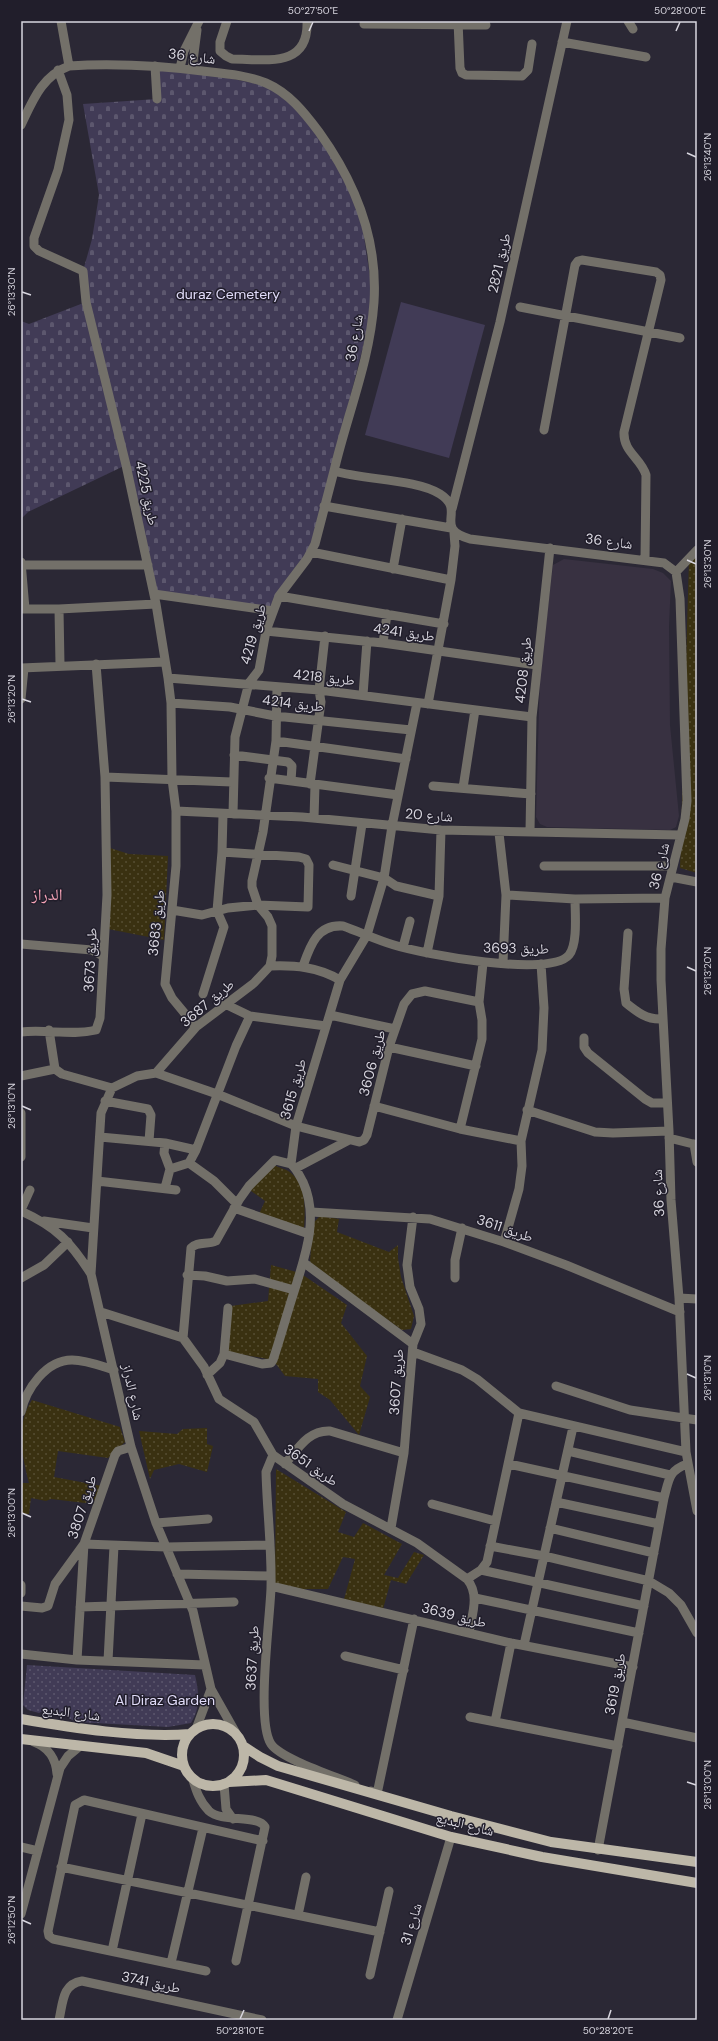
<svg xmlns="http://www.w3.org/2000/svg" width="718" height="2041" viewBox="0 0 718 2041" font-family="'DM Sans','Noto Naskh Arabic',sans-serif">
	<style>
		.education { fill: #383141 }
		.green { fill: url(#green-dots) }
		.sand { fill: url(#sand-dots) }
		.cemetery { fill: url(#cemetery-stones) }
		.pitch { fill: #413b56 }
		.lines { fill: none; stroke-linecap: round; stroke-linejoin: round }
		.minor { stroke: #737069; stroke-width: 9 }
		.major { stroke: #bdb7a8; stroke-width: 10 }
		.ticks { fill: none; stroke: #d8d6df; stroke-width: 1.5 }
		.labels { text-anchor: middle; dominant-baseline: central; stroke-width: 3; stroke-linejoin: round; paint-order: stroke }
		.street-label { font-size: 14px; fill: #d8d6df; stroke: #211e2b }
		.park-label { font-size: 14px; fill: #e0dbf8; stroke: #211e2b }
		.quarter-label { font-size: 16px; fill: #f7a4b8; stroke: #211e2b }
		.neatline { fill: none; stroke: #d8d6df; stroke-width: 1.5 }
		.ticks-label { font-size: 10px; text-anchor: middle; fill: #d8d6df }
	</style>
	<defs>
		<pattern id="green-dots" width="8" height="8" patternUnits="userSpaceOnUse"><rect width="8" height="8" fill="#413b56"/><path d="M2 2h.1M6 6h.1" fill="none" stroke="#5c576e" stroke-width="1.8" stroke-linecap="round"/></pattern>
		<pattern id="sand-dots" width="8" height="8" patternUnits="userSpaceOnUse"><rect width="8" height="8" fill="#3a3111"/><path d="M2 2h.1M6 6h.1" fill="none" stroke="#564e33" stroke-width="1.8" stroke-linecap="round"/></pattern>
		<pattern id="cemetery-stones" width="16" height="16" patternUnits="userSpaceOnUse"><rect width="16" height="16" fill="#413b56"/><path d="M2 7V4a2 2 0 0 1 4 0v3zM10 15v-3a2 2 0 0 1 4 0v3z" fill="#5c576e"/></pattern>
	</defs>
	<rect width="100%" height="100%" fill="#2b2835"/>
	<path class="education" d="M564 559 653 569 663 573 671 581 669 626 670 725 679 816 676 827 670 830 547 827 540 824 536 817 540 673 553 565Z"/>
	<path class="green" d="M27 1665 195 1675C199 1693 201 1707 191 1723L168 1727 76 1722 55 1711 45 1710 39 1713 28 1710 23 1705Z"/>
	<path class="sand" d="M697 553V873L680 868 689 559Z
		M110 848 129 854 168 856 164 940 108 929Z
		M274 1165C279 1168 287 1169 291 1173 307 1186 305 1211 304 1229L259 1214 265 1201 247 1188Z
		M320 1216 339 1219 337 1232 389 1252 398 1245V1258L401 1277 414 1316 411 1329 402 1330 313 1267 310 1261 313 1223Z
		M271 1265 300 1273 347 1305 341 1323 367 1356 360 1386 370 1397 359 1435 330 1400 318 1392V1379L285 1376 273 1360 228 1352 231 1306 268 1301Z
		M32 1400 120 1427 125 1442 108 1458 58 1451 54 1477 102 1486 94 1504 51 1499 46 1501 31 1498 29 1514H21V1483H29C22 1456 15 1425 32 1400Z
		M207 1428V1444L213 1446 207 1472 179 1464 154 1470 150 1479 139 1431 177 1434 183 1429Z
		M276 1469 346 1512 338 1532 354 1537 363 1523 402 1544 384 1575 398 1578 414 1552 424 1555 406 1584 391 1580 383 1609 343 1603 355 1559 343 1557 328 1589H302L275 1583Z"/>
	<path class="cemetery" d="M155 66 180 68 276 88 309 119 359 204 374 303 311 552 273 611 154 594 126 465 28 512 21 519V321L29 324 86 302 83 271 92 239 99 195 83 104 157 99Z"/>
	<path class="pitch" d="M401 302 485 325 449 458 365 435Z"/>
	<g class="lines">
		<path class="minor" d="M61 21 69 66
			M227 21 220 42V51L226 56 232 59C265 59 309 69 307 21
			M458 21 460 68 462 73 466 75 522 76 528 70 532 44
			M628 21 633 29
			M364 24 486 25
			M562 42 646 57
			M155 66 157 99
			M180 68 184 51 199 21
			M192 69 197 30
			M58 70 67 95 69 120 58 170 34 238V246L39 251 83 271 86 302 126 465 156 604 168 678 171 703 172 779 176 811V866L165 984 172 998 196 1027
			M21 125C33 100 42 76 69 66 117 63 164 66 211 72 230 74 249 76 266 83 289 93 304 112 319 132 355 182 378 239 374 302 370 361 347 415 334 471 363 480 417 479 440 494 467 511 432 528 470 539L664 563 676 572 680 599 687 801 685 819 665 898 661 949V980L669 1131 671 1200 679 1298 686 1452 697 1511
			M520 307 680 338
			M544 430 575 265 578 261 582 260 656 272 660 275 661 280 624 432C623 452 641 458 646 475L645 560
			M324 506 451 528
			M452 509 500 322 567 21
			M311 552 451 580
			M21 562 25 609
			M21 565H148
			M393 569 402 519
			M676 572 697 550
			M154 594 273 611
			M279 596 444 624
			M21 609H59L156 604
			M59 609 60 665
			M266 631 383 643 537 665
			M383 643 387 614
			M21 668 165 662
			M168 678 319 690 532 717
			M363 695 367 641
			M21 699 24 668
			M171 703 230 707 275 716 411 730
			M428 704 451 580 455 546 454 533
			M276 741 406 759
			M234 755 288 762 292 766 291 781
			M105 777 232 782
			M269 778 398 795
			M310 784 321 702 319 690 325 636
			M433 786 531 794
			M463 788 475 710
			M176 811 302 817 441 830 680 835
			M233 814 235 737 249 683 259 670 266 631 279 596 307 559 315 544 334 471
			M314 818 315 785
			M530 832 532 717 550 548
			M499 833 506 895 503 963
			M333 865 384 878 396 886 439 896
			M544 866H672
			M671 877 697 882
			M506 895 575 899 665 898
			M351 896 362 824
			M172 910 202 915 228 908 258 905 308 907 309 865 306 859 299 857 222 852
			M217 911 222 852 223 814
			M628 933 624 989 626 1003C637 1012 647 1020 662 1019
			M21 944 92 950 103 956
			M403 947 410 921
			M427 953 439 896 441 830
			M270 966C295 965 318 967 340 980
			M303 966C310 946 317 924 343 926 360 932 377 940 394 945 423 954 550 978 569 955 578 944 575 913 575 899
			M203 994 224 927 217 911
			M225 1004 250 1016 326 1026
			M330 1015 395 1029
			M49 1030 55 1069 62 1074 112 1088 137 1076 156 1073 196 1027 254 983 270 966 272 956V926L268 917 258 905 252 887V881L263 832 276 741 277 687
			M21 1032C46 1029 72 1036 96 1030L100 1018 107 895 105 777 96 664
			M584 1038V1047L588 1053 645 1099 652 1103H667
			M389 1047 476 1066
			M156 1073 217 1094 296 1126 359 1142 364 1140 367 1135 389 1047 404 1004 412 994 425 991 479 1002
			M21 1076 55 1069
			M105 1101 148 1109 151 1115 149 1141
			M374 1106 460 1129 521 1141
			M527 1110 595 1132 613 1133 669 1131
			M21 1113V1157
			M460 1129 482 1039V1020L479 1002 483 963
			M100 1137 165 1143 196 1150 189 1163 170 1169
			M669 1138 697 1145
			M165 1143 164 1153 170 1169 165 1188
			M694 1144 697 1162
			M196 1150 236 1046 250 1016
			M189 1163 214 1181 237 1204
			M296 1168 349 1140
			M97 1181 176 1190
			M234 1208 309 1234
			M21 1210 30 1190
			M21 1211C56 1227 70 1241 91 1274L131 1447 156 1523 193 1611 211 1689 237 1735
			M311 1212 430 1219 504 1242 566 1265 680 1312
			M44 1221 93 1228
			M504 1242 519 1189 522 1166 521 1141 542 1050 544 1008 541 964
			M303 1262 413 1344
			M91 1274 101 1113 112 1088
			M187 1275 205 1276 227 1281 255 1279 294 1290
			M21 1278 44 1265 68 1242
			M455 1278V1260L462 1228
			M679 1298 697 1299
			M101 1312 183 1338 204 1367 219 1399 254 1422 273 1455 343 1504 417 1543 467 1579C480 1595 472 1614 469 1633
			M183 1338 191 1248C197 1241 207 1245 216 1241L239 1200 249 1186 275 1160 291 1164
			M413 1352 462 1370 477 1379 519 1413 686 1452
			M224 1354 262 1364 271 1363 273 1360C280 1339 286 1317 293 1295 304 1259 320 1219 303 1182 299 1175 297 1169 291 1164L296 1126 340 980 367 935 384 878 392 826 417 703
			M207 1375 220 1363 224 1354 228 1308
			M556 1386 630 1410 697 1420
			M21 1412C26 1389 46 1360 72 1360 86 1360 101 1366 114 1370
			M568 1451 670 1475
			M273 1455 266 1472C267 1511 272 1549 271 1588 270 1619 256 1722 271 1744 281 1759 337 1777 355 1785
			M285 1464C298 1449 308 1430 330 1431L404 1453
			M509 1464 664 1498
			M556 1502 659 1524
			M432 1504 495 1521
			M156 1523 208 1519
			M391 1528 404 1453 413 1344 421 1324 419 1309 410 1287 407 1265 413 1217
			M550 1528 654 1553
			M84 1544 166 1547 270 1545
			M490 1546 544 1556 649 1581 669 1593 681 1605 697 1633
			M481 1570 644 1606
			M177 1574 270 1576
			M467 1579 481 1570 487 1562 519 1413
			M21 1585V1593
			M271 1586 511 1643 633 1667
			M475 1598 639 1633
			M21 1606 42 1608 48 1606 55 1584 84 1544
			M80 1607 234 1602
			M524 1645 573 1427
			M21 1654 77 1660 205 1665
			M345 1656 404 1670
			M77 1660 84 1544 115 1455 118 1451 131 1447
			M108 1661 114 1546
			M470 1717 618 1746
			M495 1722 511 1643
			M622 1722 697 1738
			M196 1729 211 1689
			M34 1742C48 1747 56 1759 57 1774
			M192 1777C196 1790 199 1801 209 1811 222 1823 258 1814 265 1827L236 1961
			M224 1784 226 1809 233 1819
			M371 1791 377 1794 414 1619
			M21 1847 38 1851
			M598 1850 664 1498C669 1480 668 1471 687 1464
			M61 1867 380 1932
			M21 1914 60 1768 68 1756 80 1746
			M298 1915 306 1877
			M112 1951 142 1814
			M171 1963 203 1828
			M206 1971 53 1939 49 1936 48 1931 75 1805 84 1800 263 1841
			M370 1975 389 1891
			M59 2020C63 2003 62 1984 82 1981L262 2020
			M397 2020 451 1837"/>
		<path class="major" d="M21 1719C73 1728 138 1738 190 1734
			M182 1755a31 31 0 1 1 62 0a31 31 0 1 1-62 0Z
			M21 1739 146 1753 184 1766
			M243 1746 260 1757 278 1766 451 1816 551 1842 697 1862
			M229 1782 266 1780 451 1837 542 1857 697 1883"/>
	</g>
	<path class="ticks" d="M309 31 313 22M676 31 680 22M687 153 696 157M22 292 31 295M687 560 696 564M22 699 31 702M687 967 696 971M22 1106 31 1110M687 1374 696 1378M22 1513 31 1517M687 1782 696 1785M22 1920 31 1924M240 2019 244 2010M608 2019 611 2010"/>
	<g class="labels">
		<g class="street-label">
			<text transform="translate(192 56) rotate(7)">شارع 36</text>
			<text transform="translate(499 263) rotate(-77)">طريق 2821</text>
			<text transform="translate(354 338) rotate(-80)">شارع 36</text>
			<text transform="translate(147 493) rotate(78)">طريق 4225</text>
			<text transform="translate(609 541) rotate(7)">شارع 36</text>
			<text transform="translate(404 632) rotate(8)">طريق 4241</text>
			<text transform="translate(253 634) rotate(-74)">طريق 4219</text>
			<text transform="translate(523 670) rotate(-84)">طريق 4208</text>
			<text transform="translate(324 677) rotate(6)">طريق 4218</text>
			<text transform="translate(293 703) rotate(7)">طريق 4214</text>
			<text transform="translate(429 815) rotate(4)">شارع 20</text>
			<text transform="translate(659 866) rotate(-76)">شارع 36</text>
			<text transform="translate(156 923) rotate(-84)">طريق 3683</text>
			<text transform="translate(516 948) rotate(1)">طريق 3693</text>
			<text transform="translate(90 960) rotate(-87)">طريق 3673</text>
			<text transform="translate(207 1003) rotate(-40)">طريق 3687</text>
			<text transform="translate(372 1063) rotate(-75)">طريق 3606</text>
			<text transform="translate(293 1089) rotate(-74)">طريق 3615</text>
			<text transform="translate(658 1193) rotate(-93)">شارع 36</text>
			<text transform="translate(505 1228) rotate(19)">طريق 3611</text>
			<text transform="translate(396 1382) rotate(-86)">طريق 3607</text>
			<text transform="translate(133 1392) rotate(78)">شارع الدراز</text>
			<text transform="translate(311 1465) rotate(35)">طريق 3651</text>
			<text transform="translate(82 1507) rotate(-72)">طريق 3807</text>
			<text transform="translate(454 1615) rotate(14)">طريق 3639</text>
			<text transform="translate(252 1658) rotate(-87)">طريق 3637</text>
			<text transform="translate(615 1684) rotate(-79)">طريق 3619</text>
			<text transform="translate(71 1712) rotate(7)">شارع البديع</text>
			<text transform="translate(465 1824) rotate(14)">شارع البديع</text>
			<text transform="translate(411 1924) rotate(-73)">شارع 31</text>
			<text transform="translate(151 1982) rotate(12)">طريق 3741</text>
		</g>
		<g class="park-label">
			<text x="228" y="294">duraz Cemetery</text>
			<text x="165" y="1700">Al Diraz Garden</text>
		</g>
		<g class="quarter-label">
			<text x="47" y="894">الدراز</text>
		</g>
	</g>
	<rect width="718" height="2041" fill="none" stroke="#211e2b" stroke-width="44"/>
	<rect x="22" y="22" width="674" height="1997" class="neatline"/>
	<g class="ticks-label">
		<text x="313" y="14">50°27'50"E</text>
		<text x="680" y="14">50°28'00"E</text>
		<text transform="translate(707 157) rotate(-90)" y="4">26°13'40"N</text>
		<text transform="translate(11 292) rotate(-90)" y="4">26°13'30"N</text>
		<text transform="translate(707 564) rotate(-90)" y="4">26°13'30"N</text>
		<text transform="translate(11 699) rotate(-90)" y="4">26°13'20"N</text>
		<text transform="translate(707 971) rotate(-90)" y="4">26°13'20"N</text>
		<text transform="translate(11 1106) rotate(-90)" y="4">26°13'10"N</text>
		<text transform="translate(707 1378) rotate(-90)" y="4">26°13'10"N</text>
		<text transform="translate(11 1513) rotate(-90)" y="4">26°13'00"N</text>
		<text transform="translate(707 1785) rotate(-90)" y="4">26°13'00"N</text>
		<text transform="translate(11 1920) rotate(-90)" y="4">26°12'50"N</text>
		<text x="240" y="2034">50°28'10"E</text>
		<text x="608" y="2034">50°28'20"E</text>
	</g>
</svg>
